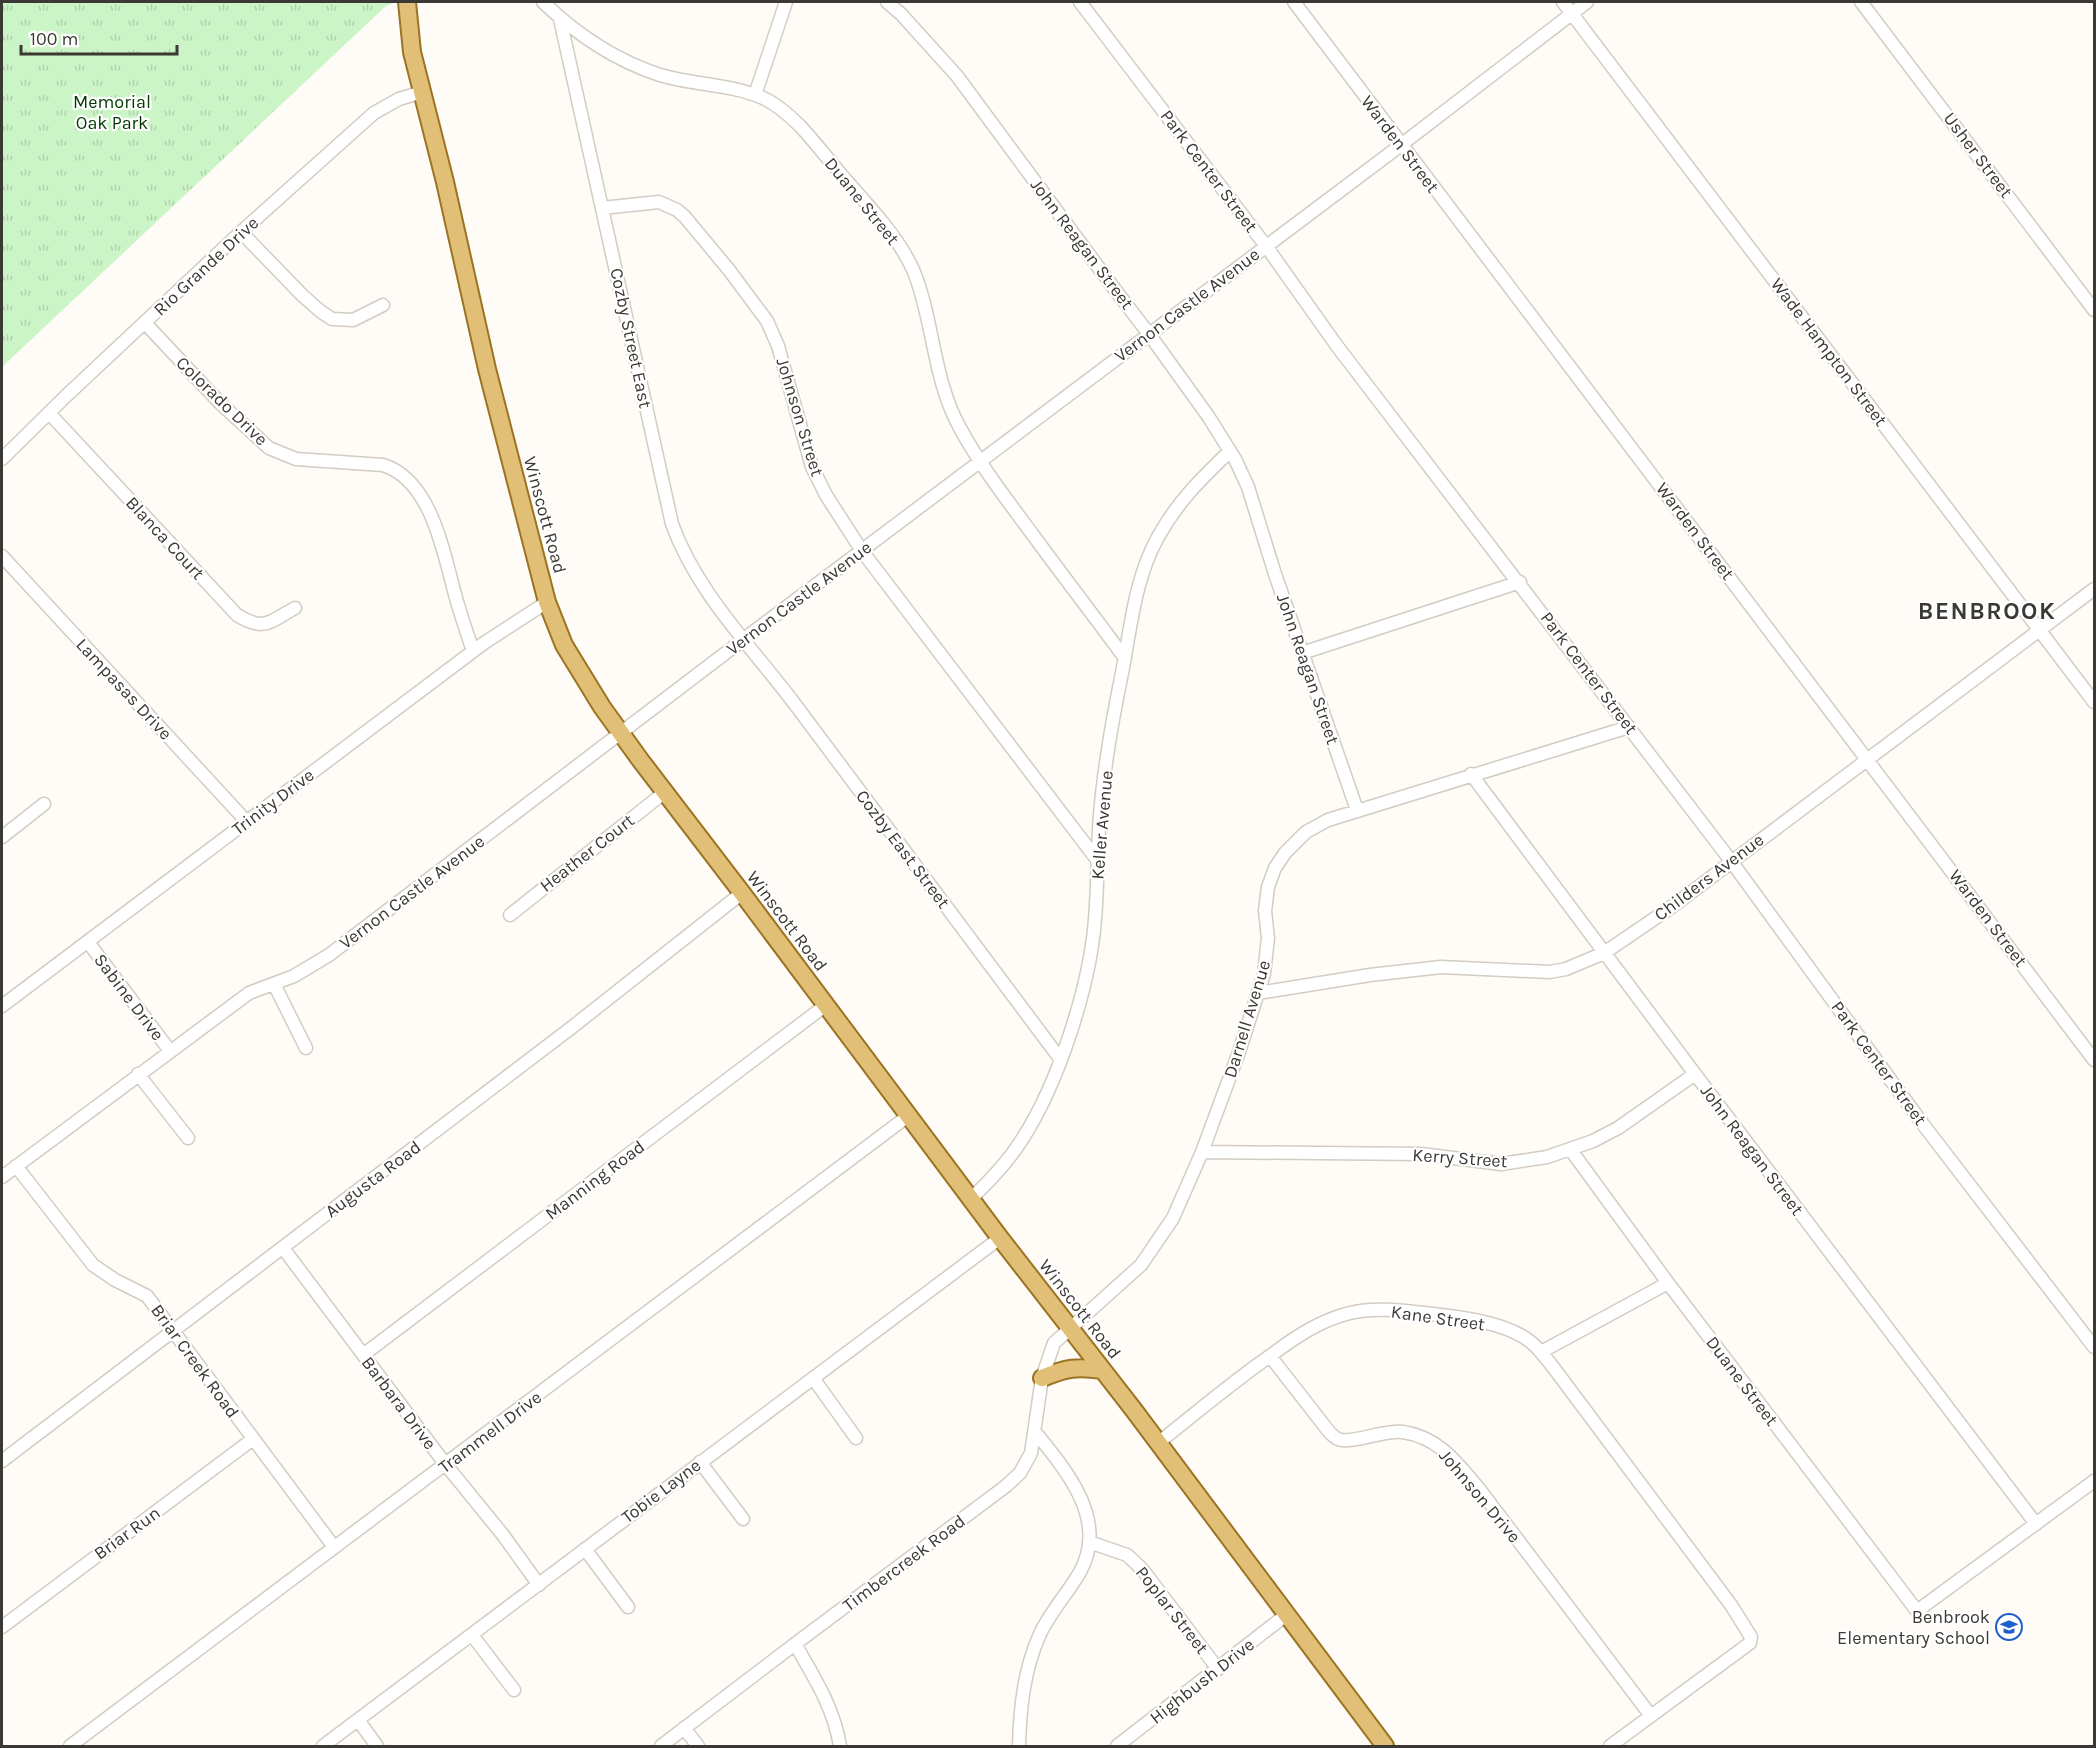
<svg xmlns="http://www.w3.org/2000/svg" width="2096" height="1748" viewBox="0 0 2096 1748" font-family="Karla,sans-serif">
	<style>
		.park { fill: url(#park-tufts) }
		.lines { fill: none; stroke-linecap: round; stroke-linejoin: round }
		.minor-casing { stroke: #d2ccc3; stroke-width: 15 }
		.major-casing { stroke: #9b7423; stroke-width: 20 }
		.minor { stroke: #fff; stroke-width: 12 }
		.major { stroke: #e2bf76; stroke-width: 16 }
		.labels { text-anchor: middle; dominant-baseline: central; stroke-width: 4.5; stroke-linejoin: round; paint-order: stroke }
		.park-label { font-size: 18px; fill: #003a00; stroke: #fff }
		.street-label { font-size: 18px; fill: #3b3935; stroke: #fff }
		.poi-label { font-size: 18px; fill: #3b3935; stroke: #fff; text-anchor: end }
		.district-label { font-size: 24px; font-weight: bold; letter-spacing: 1.5px; fill: #3b3935; stroke: #fff }
	</style>
	<defs>
		<pattern id="park-tufts" width="24" height="20" patternUnits="userSpaceOnUse" patternTransform="scale(1.5)"><rect width="24" height="20" fill="#ccf5c7"/><path d="M3 7l-1-3M5 7V3M7 7l1-3M15 17l-1-3M17 17v-4M19 17l1-3" fill="none" stroke="#b0d3ac"/></pattern>
	</defs>
	<rect width="100%" height="100%" fill="#fffbf6"/>
	<path class="park" d="M2 2H396L386 6 2 367Z"/>
	<g class="lines">
		<defs>
			<path id="minor" d="M543 2C577 35 614 60 660 75 693 85 731 84 763 98 777 104 790 116 800 126 816 143 830 162 845 179 870 208 899 237 914 272 934 322 933 380 960 428 980 465 1007 500 1033 535 1063 576 1094 616 1124 657
				M887 2 901 14 957 76 1113 287 1149 334 1208 416 1235 459 1248 487 1275 574 1357 810
				M1080 2 1266 246 1337 346 1731 861 1922 1123 2094 1347
				M1294 2 2094 1060
				M1563 2 2094 702
				M1861 2 2094 310
				M560 19 672 524C697 593 751 646 794 703 883 822 972 941 1061 1060
				M755 95 786 2
				M602 208 659 202 677 210 685 217 729 270 767 321 778 346 812 467 826 495 862 551 1098 861
				M241 232 302 295 320 311 332 319 353 320 383 305
				M145 323 220 403 269 448 296 459 383 465C432 480 444 555 456 598 461 616 467 633 473 651
				M49 413 237 615C265 632 269 622 295 608
				M2 459 66 396 241 232 374 113 399 99 422 92
				M2 556 247 822
				M1302 653 1520 582
				M1471 774 1695 1074 2036 1524
				M2 837 44 804
				M510 915 665 792
				M88 942 170 1051
				M274 984 306 1048
				M1258 993 1370 975 1441 967 1550 972 1566 969 1604 953 1673 906 2094 589
				M2 1006 484 643 547 602
				M138 1074 188 1138
				M1570 1149 1668 1283 1917 1611 2094 1481
				M1202 1152 1421 1154 1501 1164 1547 1157 1593 1141 1618 1128 1695 1074
				M16 1166 93 1265 115 1280 147 1296 334 1547
				M2 1177 249 993 294 976 329 955 744 639 1401 145 1587 2
				M971 1199C989 1181 1007 1163 1021 1141 1058 1085 1090 986 1095 919 1098 885 1097 850 1100 815 1104 766 1113 716 1123 668 1131 624 1136 576 1158 537 1178 501 1201 479 1230 451
				M283 1248 446 1465 503 1535 539 1585
				M1541 1352 1668 1283
				M363 1355 826 1005
				M1270 1356 1330 1433C1333 1435 1335 1438 1338 1439 1350 1445 1385 1429 1403 1432 1439 1437 1458 1464 1480 1490L1651 1716
				M813 1378 856 1438
				M1158 1443C1195 1414 1231 1383 1270 1356 1294 1338 1320 1320 1350 1313 1379 1306 1412 1312 1441 1315 1469 1318 1511 1325 1532 1343 1541 1351 1548 1361 1556 1371L1731 1605 1751 1637 1750 1643 1610 1746
				M2 1461 571 1028 742 893
				M700 1462 743 1519
				M1089 1542 1127 1555 1142 1569 1218 1669
				M585 1549 628 1607
				M2 1627 253 1439
				M472 1635 514 1690
				M795 1644C814 1677 834 1708 840 1746
				M358 1720 377 1746
				M684 1728 698 1746
				M70 1746 908 1116
				M323 1746 1000 1238
				M661 1746 795 1644 1006 1486 1020 1473 1031 1453 1042 1378 1054 1343 1141 1265 1173 1218 1202 1152 1239 1052 1264 974 1268 938 1265 911 1268 887 1275 868 1285 853 1306 832 1328 820 1629 727
				M1019 1746C1020 1708 1024 1669 1040 1634 1050 1612 1068 1593 1080 1572 1109 1520 1066 1470 1035 1432
				M1117 1746 1286 1615"/>
			<path id="major" d="M407 2 412 52 445 182 487 369 547 602 564 645 602 707 641 761 742 893 1000 1238 1133 1409 1385 1746
				M1042 1378C1066 1368 1077 1366 1102 1370"/>
		</defs>
		<use href="#minor" class="minor-casing"/>
		<use href="#major" class="major-casing"/>
		<use href="#minor" class="minor"/>
		<use href="#major" class="major"/>
	</g>
	<defs>
		<symbol id="school-ring" viewBox="-11 -11 22 22"><circle r="9.5" fill="#fff" stroke="#1e5fcb" stroke-width="1.5"/><path d="M0-5L7-2L0 1L-7-2ZM-4 1L0 2.5L4 1V4Q0 6-4 4Z" fill="#1e5fcb"/></symbol>
	</defs>
	<g fill-rule="evenodd">
		<use href="#school-ring" x="1994" y="1612" width="30" height="30"/>
	</g>
	<g class="labels">
		<g class="park-label">
			<text x="112" y="102">Memorial<tspan x="112" dy="21">Oak Park</tspan></text>
		</g>
		<g class="street-label">
			<text transform="translate(1400 144) rotate(53)">Warden Street</text>
			<text transform="translate(1978 155) rotate(53)">Usher Street</text>
			<text transform="translate(1209 171) rotate(53)">Park Center Street</text>
			<text transform="translate(862 201) rotate(51)">Duane Street</text>
			<text transform="translate(1082 244) rotate(53)">John Reagan Street</text>
			<text transform="translate(206 266) rotate(-43)">Rio Grande Drive</text>
			<text transform="translate(1187 305) rotate(-37)">Vernon Castle Avenue</text>
			<text transform="translate(631 338) rotate(78)">Cozby Street East</text>
			<text transform="translate(1829 352) rotate(53)">Wade Hampton Street</text>
			<text transform="translate(222 401) rotate(44)">Colorado Drive</text>
			<text transform="translate(800 417) rotate(73)">Johnson Street</text>
			<text transform="translate(545 515) rotate(75)">Winscott Road</text>
			<text transform="translate(1695 531) rotate(53)">Warden Street</text>
			<text transform="translate(165 538) rotate(47)">Blanca Court</text>
			<text transform="translate(799 598) rotate(-37)">Vernon Castle Avenue</text>
			<text transform="translate(1308 669) rotate(71)">John Reagan Street</text>
			<text transform="translate(1589 673) rotate(53)">Park Center Street</text>
			<text transform="translate(124 689) rotate(47)">Lampasas Drive</text>
			<text transform="translate(273 802) rotate(-37)">Trinity Drive</text>
			<text transform="translate(1102 825) rotate(-85)">Keller Avenue</text>
			<text transform="translate(903 849) rotate(53)">Cozby East Street</text>
			<text transform="translate(587 853) rotate(-38)">Heather Court</text>
			<text transform="translate(1709 877) rotate(-37)">Childers Avenue</text>
			<text transform="translate(412 892) rotate(-37)">Vernon Castle Avenue</text>
			<text transform="translate(1988 918) rotate(53)">Warden Street</text>
			<text transform="translate(787 921) rotate(53)">Winscott Road</text>
			<text transform="translate(129 997) rotate(53)">Sabine Drive</text>
			<text transform="translate(1247 1019) rotate(-73)">Darnell Avenue</text>
			<text transform="translate(1879 1063) rotate(54)">Park Center Street</text>
			<text transform="translate(1752 1150) rotate(53)">John Reagan Street</text>
			<text transform="translate(1460 1158) rotate(4)">Kerry Street</text>
			<text transform="translate(373 1179) rotate(-37)">Augusta Road</text>
			<text transform="translate(595 1180) rotate(-37)">Manning Road</text>
			<text transform="translate(1080 1309) rotate(52)">Winscott Road</text>
			<text transform="translate(1438 1318) rotate(8)">Kane Street</text>
			<text transform="translate(195 1361) rotate(54)">Briar Creek Road</text>
			<text transform="translate(1742 1381) rotate(53)">Duane Street</text>
			<text transform="translate(399 1403) rotate(53)">Barbara Drive</text>
			<text transform="translate(490 1432) rotate(-37)">Trammell Drive</text>
			<text transform="translate(661 1491) rotate(-37)">Tobie Layne</text>
			<text transform="translate(1480 1496) rotate(50)">Johnson Drive</text>
			<text transform="translate(127 1533) rotate(-36)">Briar Run</text>
			<text transform="translate(904 1563) rotate(-37)">Timbercreek Road</text>
			<text transform="translate(1172 1610) rotate(52)">Poplar Street</text>
			<text transform="translate(1202 1681) rotate(-38)">Highbush Drive</text>
		</g>
		<g class="poi-label">
			<text x="1990" y="1617">Benbrook<tspan x="1990" dy="21">Elementary School</tspan></text>
		</g>
		<g class="district-label">
			<text x="1987" y="611">BENBROOK</text>
		</g>
	</g>
	<rect width="2096" height="1748" fill="none" stroke="#3b3935" stroke-width="6"/>
	<path d="M21 45v9h156v-9" fill="none" stroke="#3b3935" stroke-width="3"/>
	<text x="30" y="45" font-size="18" fill="#3b3935" stroke="#ffffff" stroke-width="4.5" paint-order="stroke">100 m</text>
</svg>
